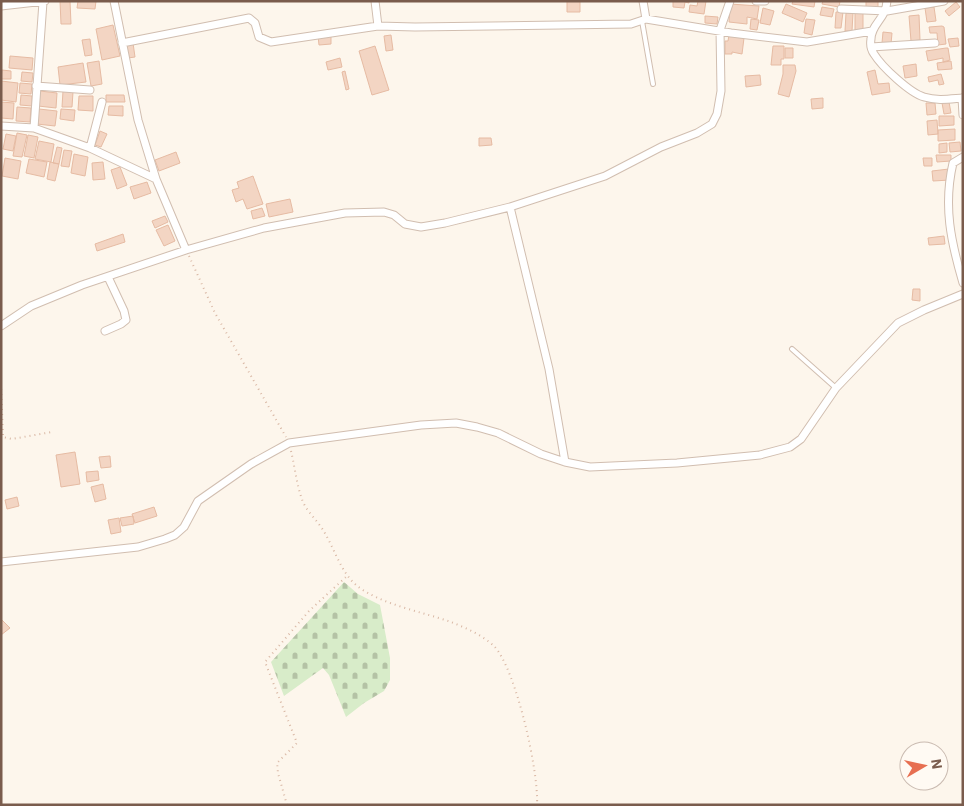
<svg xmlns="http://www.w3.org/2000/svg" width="964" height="806" viewBox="0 0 964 806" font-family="'IBM Plex Sans',sans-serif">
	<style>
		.cemetery { fill: url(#cemetery-stones) }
		.building { fill: #f3d5c3; stroke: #e6bba3 }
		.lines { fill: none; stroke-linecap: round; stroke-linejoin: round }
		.lane-casing { stroke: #d1beb0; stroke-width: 6 }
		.street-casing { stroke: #d1beb0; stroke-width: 9 }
		.path { stroke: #d9b8a5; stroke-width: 2; stroke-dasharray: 1 4; stroke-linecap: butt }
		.lane { stroke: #fff; stroke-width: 4 }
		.street { stroke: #fff; stroke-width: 7 }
	</style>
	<defs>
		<pattern id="cemetery-stones" width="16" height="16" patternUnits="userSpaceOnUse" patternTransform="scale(1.25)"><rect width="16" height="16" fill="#d8ecc9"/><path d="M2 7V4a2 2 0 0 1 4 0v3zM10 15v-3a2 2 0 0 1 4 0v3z" fill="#b4c2a5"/></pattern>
	</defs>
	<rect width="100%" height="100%" fill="#fdf6ec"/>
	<path class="cemetery" d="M344 582 358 594 380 605 390 658V680L384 691 364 703 346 717 329 675 323 668 284 696 271 662Z"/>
	<path class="building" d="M60 1H70L71 24H61Z
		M78 1H96L95 9 77 8Z
		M567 1H580V12H567Z
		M673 1H689V3L685 2 684 8 673 7Z
		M698 1H706L704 14 689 12 690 5 697 6Z
		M793 1H815L814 7 792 4Z
		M823 1H840L839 7 822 4Z
		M866 1H878V8L866 7Z
		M956 2 960 7 949 16 945 11Z
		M730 4 759 6 757 19 747 17V24L729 22Z
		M786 4 807 13 803 22 782 13Z
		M822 7 834 9 832 17 820 15Z
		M934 7 936 21 927 22 925 8Z
		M763 8 774 11 770 25 760 23Z
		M836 12H843L841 28H835Z
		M846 13H853L852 31H845Z
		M855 13H863V30H855Z
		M919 15 920 40 911 41 909 16Z
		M705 16 718 17 717 24 705 23Z
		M751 19 759 20 757 30 750 29Z
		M806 19 815 20 812 35 804 33Z
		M113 25 120 56 102 60 96 29Z
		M942 26 944 27 946 44 938 45 937 33H930L929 27Z
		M883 32 892 33 891 44 882 43Z
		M331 35V44L319 45 318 36Z
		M391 35 393 50 386 51 384 36Z
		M729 35 744 38 742 54 732 52V54H725V41H728Z
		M958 38 959 46 950 47 948 39Z
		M90 39 92 55 85 56 82 40Z
		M133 43 135 57 128 58 126 44Z
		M375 46 389 90 372 95 359 51Z
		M773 46H784V59H781V65H771Z
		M785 48H793V58H785Z
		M946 48H948L950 60 943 62V58L928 61 926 51Z
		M10 56 33 58 32 70 9 68Z
		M340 58 342 67 328 70 326 62Z
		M99 61 102 84 91 86 87 63Z
		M951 61 952 69 938 70 937 63Z
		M83 63 86 82 60 85 58 67Z
		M916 64 917 76 905 78 903 66Z
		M783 65H795L796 71 789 97 778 94 783 74Z
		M2 70 11 71V79H1Z
		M875 70 878 84 889 83 890 92 872 95 867 72Z
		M345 71 349 89 346 90 342 72Z
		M22 72 33 73 32 82 21 81Z
		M941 74 944 84 939 85 938 80 929 82 928 77Z
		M760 75 761 85 746 87 745 76Z
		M1 81 18 83 16 102 1 100Z
		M20 83 32 84 31 94 19 93Z
		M40 91 57 93 56 108 38 106Z
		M63 91 73 92 72 107H62Z
		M21 95 32 96V106L20 105Z
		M106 95H124L125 102H106Z
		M79 96H93V111L78 110Z
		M823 98V108L812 109 811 99Z
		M1 102 14 103 13 119 1 118Z
		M949 102 951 113 944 114 942 103Z
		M926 103H935L936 114 927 115Z
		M109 106H123V116L108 115Z
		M17 107 31 108 30 122 16 121Z
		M39 109 57 111 55 126 37 124Z
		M61 109 75 110 74 121 60 119Z
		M939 116H954V125L939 126Z
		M937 120 938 134 928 135 927 121Z
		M955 129V140L938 141V130Z
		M100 131 107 134 101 147 95 145Z
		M17 133 27 135 22 157 13 156Z
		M6 134 16 136 13 151 3 149Z
		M28 135 38 137 34 158 24 156Z
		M479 138H491L492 145 479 146Z
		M39 141 54 144 51 162 35 159Z
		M960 142 961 151 950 152 949 143Z
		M947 143V152L939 153V144Z
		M57 147 62 148 59 164 53 163Z
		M64 150 72 151 69 167 61 166Z
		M176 152 180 163 159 171 155 160Z
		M74 154 88 157 85 176 71 173Z
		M936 155H951V161L937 162Z
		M5 158 21 161 18 179 2 176Z
		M923 158H932V166H924Z
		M29 159 47 162 44 177 26 173Z
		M50 162 59 164 55 181 47 179Z
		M103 162 105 179 93 180 92 163Z
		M120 167 127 185 117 189 111 170Z
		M949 169 950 180 933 181 932 171Z
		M253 176 263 204 247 209 243 199 236 202 232 190 239 188 237 182Z
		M147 182 151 193 134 199 130 187Z
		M290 199 293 212 269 217 266 204Z
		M262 208 265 216 253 219 251 211Z
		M165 216 168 222 155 228 152 221Z
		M168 225 175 241 164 246 156 230Z
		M123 234 125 242 97 251 95 244Z
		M944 236 945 244 929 245 928 238Z
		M913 289H920V301L912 300Z
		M75 452 80 484 61 487 56 455Z
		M110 456 111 467 101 468 99 457Z
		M98 471 99 480 87 482 86 472Z
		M103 484 106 499 95 502 91 487Z
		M17 497 19 506 7 509 5 500Z
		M154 507 157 516 135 523 132 514Z
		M133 516 134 524 122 526 120 518Z
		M119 518 121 532 111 534 108 520Z
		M1 619 10 628 1 635Z"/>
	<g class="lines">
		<defs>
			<path id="lane" d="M642 21 653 84
				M792 349 836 388"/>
			<path id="street" d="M114 1 138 120 156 179
				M375 1 378 26
				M643 1 646 19
				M756 1H765
				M887 1C886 19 871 24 871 39 870 45 871 50 874 54 882 67 910 93 924 97 937 101 949 99 963 98
				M1 6 45 1
				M841 9 887 11 944 1
				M122 43 249 18 255 23 259 37 271 42 378 26 415 27 631 24 646 19 731 33 807 42 872 31
				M871 47 935 43
				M36 86 90 90
				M962 98 963 115
				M1 126 34 128 90 148 156 179 186 250
				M34 128 43 2
				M90 148 102 102
				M963 157 953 163C943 206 951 242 963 283
				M1 326 31 306 82 285 186 250 264 228 345 213 384 212 394 215 405 224 421 227 445 223 510 207
				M105 331 121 324 126 320 124 311 108 277
				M565 462 549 369 510 207 605 176 661 147 697 133 712 124 717 114 721 91 720 30 730 1
				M1 562 138 547 165 539 175 535 184 527 198 501 251 464 289 443 421 425 456 423 477 427 498 433 541 454 565 462 590 467 677 463 760 455 790 447 801 439 836 388 898 323 924 310 963 294"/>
		</defs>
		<use href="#lane" class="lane-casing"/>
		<use href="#street" class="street-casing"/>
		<path class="path" d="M189 256 215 313 286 437
			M1 384 3 437 12 439 52 432
			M291 451C295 468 297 487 303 502 308 513 317 520 323 530 334 547 340 571 356 585 379 604 423 612 451 622 466 628 482 635 494 646 516 669 539 772 537 805
			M287 805 278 773 277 763 297 743 265 662 309 611 347 576"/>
		<use href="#lane" class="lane"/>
		<use href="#street" class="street"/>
	</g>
	<rect width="964" height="806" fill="none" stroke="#7a5c4d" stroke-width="5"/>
	<g transform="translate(924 766) rotate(81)"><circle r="24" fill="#fffaf3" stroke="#cabbb1"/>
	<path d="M0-4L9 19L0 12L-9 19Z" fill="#e76f51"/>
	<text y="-8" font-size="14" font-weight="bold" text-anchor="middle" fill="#7a5c4d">N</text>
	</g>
</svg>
